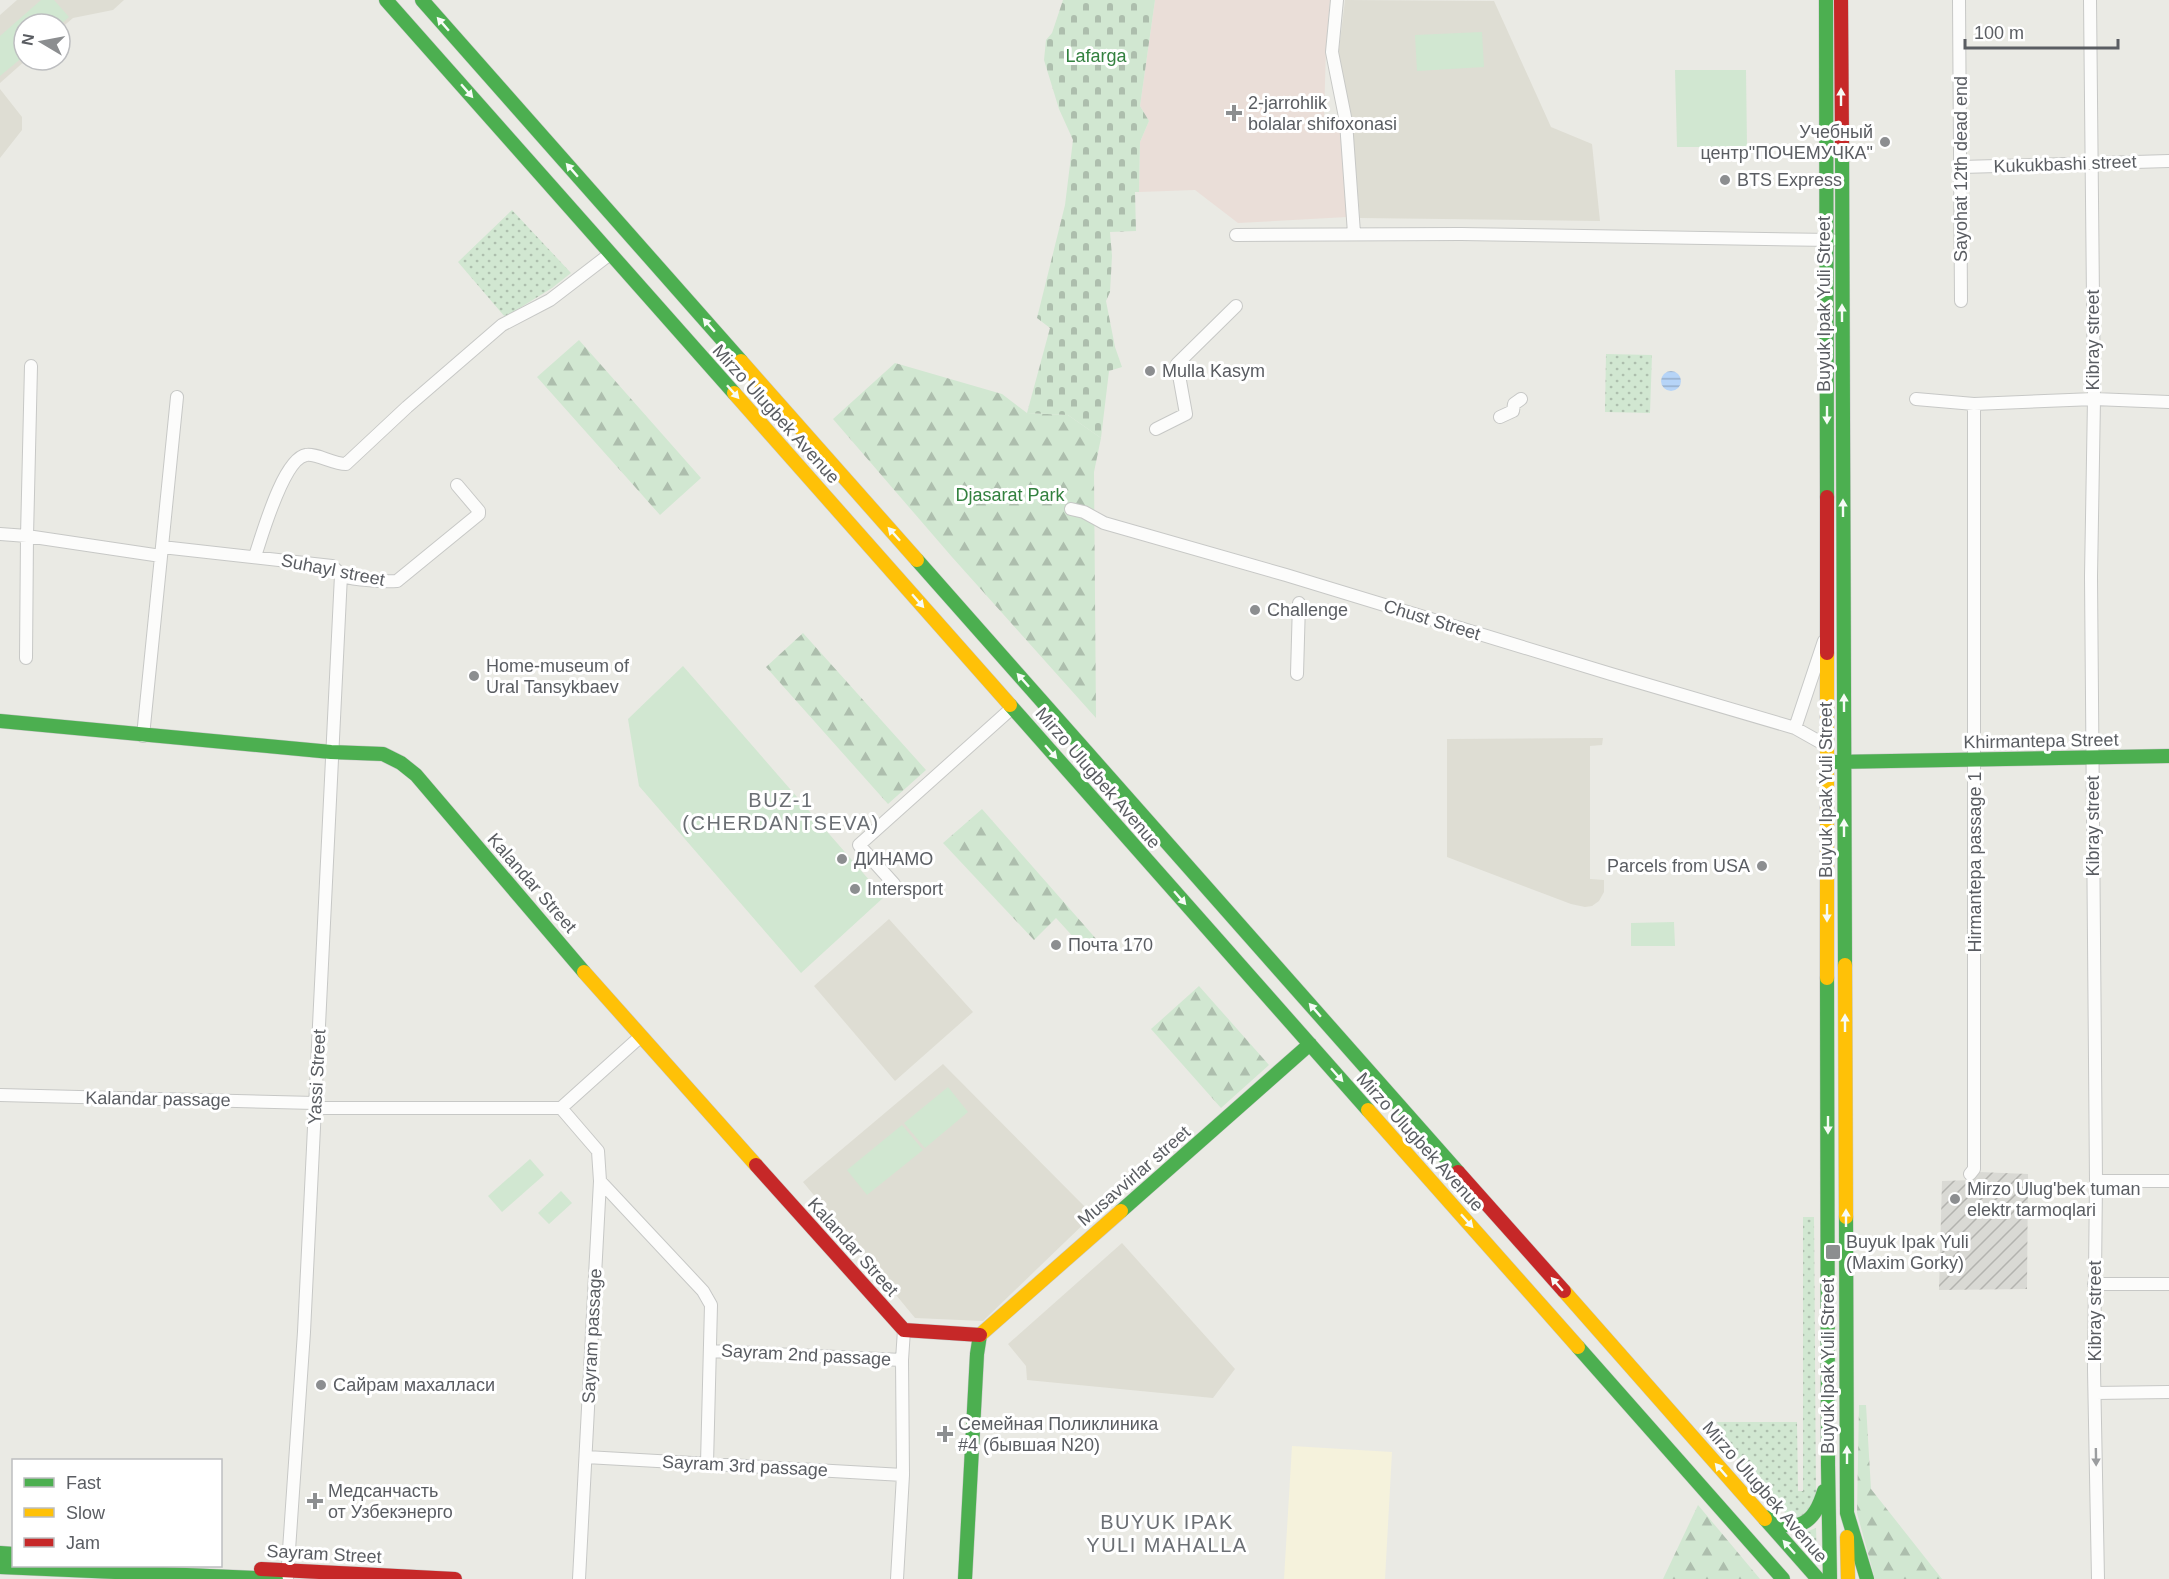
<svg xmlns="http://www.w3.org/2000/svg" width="2169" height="1579" viewBox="0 0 2169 1579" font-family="Arial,sans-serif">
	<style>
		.commercial { fill: #f5f2dc }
		.industrial { fill: url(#industrial-furrows) }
		.education { fill: #deddd3 }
		.medical { fill: #eaded8 }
		.grass { fill: url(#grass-dots) }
		.forest { fill: url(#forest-firs) }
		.cemetery { fill: url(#cemetery-stones) }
		.park { fill: #d1e7d1 }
		.water { fill: url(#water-rules) }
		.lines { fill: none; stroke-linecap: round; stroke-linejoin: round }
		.street-casing { stroke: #c7c8c6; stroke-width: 14 }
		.fast-casing { stroke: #c5c6c5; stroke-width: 15 }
		.slow-casing { stroke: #c5c6c5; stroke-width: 15 }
		.jam-casing { stroke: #c5c6c5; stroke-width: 15 }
		.street { stroke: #fcfcfb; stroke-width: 12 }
		.fast { stroke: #4caf50; stroke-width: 14 }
		.slow { stroke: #ffc107; stroke-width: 14 }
		.jam { stroke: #c62828; stroke-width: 14 }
		.oneway { fill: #f6fbf6 }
		.oneway2 { fill: #9b9d9f }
		.poi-dot { fill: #8c8e90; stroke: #fff; stroke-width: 2 }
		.labels { text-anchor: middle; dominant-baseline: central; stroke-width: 6; stroke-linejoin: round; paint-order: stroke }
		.park-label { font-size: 18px; fill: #33813f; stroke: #fff }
		.poi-label { font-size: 18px; fill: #5a5d62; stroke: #fff; text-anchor: start }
		.street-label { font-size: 18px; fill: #5a5d62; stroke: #fff }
		.neighbourhood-label { font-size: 20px; letter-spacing: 1.5px; fill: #6b6f74; stroke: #fff }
	</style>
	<defs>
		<pattern id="industrial-furrows" width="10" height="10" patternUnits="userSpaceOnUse" patternTransform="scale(1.5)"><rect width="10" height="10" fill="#d9d9d4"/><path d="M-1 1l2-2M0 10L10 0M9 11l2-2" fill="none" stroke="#b3b3af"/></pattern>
		<pattern id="grass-dots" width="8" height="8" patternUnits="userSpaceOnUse" patternTransform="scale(1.5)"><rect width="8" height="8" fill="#d1e7d1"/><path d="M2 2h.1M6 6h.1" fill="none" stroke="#adbead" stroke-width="1.8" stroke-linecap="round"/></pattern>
		<pattern id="forest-firs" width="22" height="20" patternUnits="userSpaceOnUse" patternTransform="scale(1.5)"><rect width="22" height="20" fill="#d1e7d1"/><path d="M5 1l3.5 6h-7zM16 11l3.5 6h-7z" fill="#adbead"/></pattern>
		<pattern id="cemetery-stones" width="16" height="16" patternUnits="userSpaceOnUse" patternTransform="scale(1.5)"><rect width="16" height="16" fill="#d1e7d1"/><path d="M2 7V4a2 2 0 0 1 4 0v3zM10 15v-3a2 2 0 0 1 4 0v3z" fill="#adbead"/></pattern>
		<pattern id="water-rules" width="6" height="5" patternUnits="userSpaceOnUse" patternTransform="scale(1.5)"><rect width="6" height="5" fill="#b6d4f7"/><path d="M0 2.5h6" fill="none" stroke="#97afcb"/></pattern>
	</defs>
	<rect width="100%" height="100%" fill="#eaeae4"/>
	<path class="commercial" d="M1292 1446 1392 1452 1385 1579H1284Z"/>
	<path class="industrial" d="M1979 1172 2028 1174 2027 1289 1939 1290 1942 1181 1973 1180Z"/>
	<path class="education" d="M17 0H124L113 10 73 18 60 29V24H24L26 60 0 83V15Z
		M1345 0 1494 1 1551 127 1592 144 1600 221 1360 218 1352 126 1338 58Z
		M0 89 22 117V130L0 158Z
		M1603 738 1602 745 1590 746V879L1604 880V892L1599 901 1592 906 1585 907 1571 904 1447 857V739Z
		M889 919 973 1012 895 1081 814 986Z
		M943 1064 1093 1215 983 1321 915 1318 803 1182Z
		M1122 1243 1235 1369 1213 1398 1027 1380 1026 1366 1008 1344Z"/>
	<path class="medical" d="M1155 0H1330L1326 46 1324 120 1342 124 1347 217 1238 223 1195 190 1139 192 1140 142 1149 121 1140 106Z"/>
	<path class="grass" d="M512 210 571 273 552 288 505 317 458 262Z
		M1606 354 1652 355 1650 413 1605 412Z
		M1803 1217H1814L1816 1498 1802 1517H1789L1719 1438 1725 1432 1716 1422H1797L1798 1491H1803Z
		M1816 1528 1817 1557 1798 1535Z"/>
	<path class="forest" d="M579 340 701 478 660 515 537 377Z
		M895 363 1002 394 1027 413 1068 415 1101 438 1094 472 1096 718 952 557 833 419Z
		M803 633 926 770 888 804 766 667Z
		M982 809 1098 941 1087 952 1056 918 1034 940 943 843Z
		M1199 986 1269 1065 1221 1108 1151 1029Z
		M1859 1405H1866L1871 1489 1942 1579H1875L1857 1513Z
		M1698 1505 1760 1579H1663Z"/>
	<path class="cemetery" d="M1063 0H1155L1140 106 1149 121 1140 142 1139 192H1135L1136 231 1110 232 1112 256 1110 292 1106 301 1115 347 1122 367 1109 371 1101 438 1068 415 1027 413 1050 328 1037 318 1065 205 1073 140 1059 109 1044 60 1046 40 1052 33Z"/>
	<path class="park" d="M41 0H54L69 17 60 25 24 24V56L0 76V36Z
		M1482 32 1484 67 1417 71 1415 35Z
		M1675 70H1746L1747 147H1677Z
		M683 666 884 897 801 973 639 786 628 719Z
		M1674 922 1675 946H1631V923Z
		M948 1087 968 1112 925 1148 904 1123Z
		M902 1125 923 1150 867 1195 847 1170Z
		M530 1159 544 1175 502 1212 488 1196Z
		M561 1191 572 1203 549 1224 538 1213Z"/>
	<path class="water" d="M1661 381a10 10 0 1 1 20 0a10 10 0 1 1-20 0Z"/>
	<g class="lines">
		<defs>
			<path id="street" d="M1337 0 1332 52 1346 122 1354 233
				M1959 0 1961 301
				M2090 0 2094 399 2091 577 2096 1181 2094 1370 2098 1579
				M1961 167 2169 161
				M1236 235 1461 234 1832 240
				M31 366 27 536 161 556
				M1916 399 1974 404 2094 399 2169 402
				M1500 417 1513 411 1514 404 1521 399
				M1156 429 1186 414 1177 364 1236 306
				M1071 509 1084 512 1104 523 1286 575 1611 674 1795 728 1827 746
				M0 534 27 536 26 658
				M162 547 332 566C336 569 339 574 343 576 355 580 384 582 397 581L479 514V511L457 485
				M255 556C262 536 283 459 306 455 316 453 333 464 346 464L407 407 502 325 550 300 610 254
				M1297 674 1299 603
				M1795 728 1824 641
				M143 736 177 397
				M894 884 859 845 1012 708
				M0 1095 315 1103
				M315 1108H561
				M561 1108 598 1151 600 1181 579 1579
				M561 1108 640 1037
				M1970 1174 1974 1169V404
				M600 1181 703 1291 711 1305 707 1463
				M2096 1181H2169
				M2094 1284H2169
				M710 1351 902 1360
				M2095 1393 2169 1392
				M586 1457 903 1475
				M287 1579 304 1332 341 575
				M897 1579 903 1475 902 1360 904 1330"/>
			<path id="fast" d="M386 0 734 393
				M422 0 741 361
				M1826 0 1827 497
				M1842 142 1845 965
				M917 560 1458 1172
				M1010 705 1368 1110
				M0 721 331 752 383 754 401 763 416 775 584 972
				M1834 762 2169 756
				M1827 978 1828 1465
				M1121 1211 1310 1044
				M1846 1217 1847 1513
				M1578 1347 1783 1579
				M1828 1465 1830 1579
				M1847 1513 1867 1579
				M1765 1517C1797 1534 1814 1525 1824 1491
				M1765 1519 1818 1579
				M0 1553 14 1554
				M0 1567 276 1579
				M965 1579 977 1354 980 1335"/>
			<path id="slow" d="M741 361 917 560
				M734 393 1010 705
				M1827 653V978
				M1845 965 1846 1217
				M584 972 756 1165
				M1368 1110 1578 1347
				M1564 1291 1765 1519
				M980 1335 1121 1211
				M1847 1537 1848 1579"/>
			<path id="jam" d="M1841 0 1842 142
				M1827 497V653
				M756 1165 904 1330 980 1335
				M1458 1172 1564 1291
				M261 1569 455 1579"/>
		</defs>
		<use href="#street" class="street-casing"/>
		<use href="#fast" class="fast-casing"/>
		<use href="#slow" class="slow-casing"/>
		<use href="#jam" class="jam-casing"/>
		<use href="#street" class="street"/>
		<use href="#fast" class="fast"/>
		<use href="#slow" class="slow"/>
		<use href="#jam" class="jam"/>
	</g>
	<defs><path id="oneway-solid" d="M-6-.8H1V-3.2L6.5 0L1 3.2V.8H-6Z" transform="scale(1.5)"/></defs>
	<g class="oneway">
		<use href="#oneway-solid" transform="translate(443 24) rotate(-131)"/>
		<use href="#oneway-solid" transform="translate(467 91) rotate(49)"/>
		<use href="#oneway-solid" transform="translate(1841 97) rotate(-90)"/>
		<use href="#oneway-solid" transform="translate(572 170) rotate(-131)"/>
		<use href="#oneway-solid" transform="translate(1842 313) rotate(-90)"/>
		<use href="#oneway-solid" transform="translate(709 325) rotate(-131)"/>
		<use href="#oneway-solid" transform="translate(733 392) rotate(48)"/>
		<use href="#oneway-solid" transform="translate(1827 415) rotate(90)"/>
		<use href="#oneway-solid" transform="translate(1843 508) rotate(-90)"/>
		<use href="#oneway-solid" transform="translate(894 534) rotate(-132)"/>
		<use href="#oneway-solid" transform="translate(918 601) rotate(49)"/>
		<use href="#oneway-solid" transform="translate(1023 680) rotate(-132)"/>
		<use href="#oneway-solid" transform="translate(1844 703) rotate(-90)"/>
		<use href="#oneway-solid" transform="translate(1051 752) rotate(49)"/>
		<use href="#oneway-solid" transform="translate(1844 828) rotate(-90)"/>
		<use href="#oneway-solid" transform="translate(1180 898) rotate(49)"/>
		<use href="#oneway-solid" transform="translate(1827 913) rotate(90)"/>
		<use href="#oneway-solid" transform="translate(1315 1010) rotate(-131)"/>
		<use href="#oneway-solid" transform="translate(1845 1023) rotate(-90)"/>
		<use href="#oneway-solid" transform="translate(1337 1075) rotate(48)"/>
		<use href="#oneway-solid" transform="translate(1828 1125) rotate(90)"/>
		<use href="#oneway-solid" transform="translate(1846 1218) rotate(-90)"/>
		<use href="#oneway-solid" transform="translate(1467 1221) rotate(48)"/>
		<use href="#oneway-solid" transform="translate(1557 1284) rotate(-131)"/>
		<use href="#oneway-solid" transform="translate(1847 1455) rotate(-90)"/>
		<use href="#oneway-solid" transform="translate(1721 1470) rotate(-131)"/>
		<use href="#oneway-solid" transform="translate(1789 1547) rotate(-132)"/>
	</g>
	<use class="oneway2" href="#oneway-solid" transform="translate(2096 1457) rotate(89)"/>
	<g class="poi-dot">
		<path d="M1231 104h6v6h6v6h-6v6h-6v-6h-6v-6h6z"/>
		<circle cx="1885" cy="142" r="6"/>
		<circle cx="1725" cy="180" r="6"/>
		<circle cx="1150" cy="371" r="6"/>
		<circle cx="1255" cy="610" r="6"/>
		<circle cx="474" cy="676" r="6"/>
		<circle cx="842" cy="859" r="6"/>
		<circle cx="1762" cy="866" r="6"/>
		<circle cx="855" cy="889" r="6"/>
		<circle cx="1056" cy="945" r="6"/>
		<circle cx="1955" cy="1199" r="6"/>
		<rect x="1825" y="1244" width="16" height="16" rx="3"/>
		<circle cx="321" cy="1385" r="6"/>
		<path d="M942 1425h6v6h6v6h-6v6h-6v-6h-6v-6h6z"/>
		<path d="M312 1492h6v6h6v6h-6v6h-6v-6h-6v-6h6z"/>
	</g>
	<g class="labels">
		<g class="park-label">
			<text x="1096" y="56">Lafarga</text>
			<text x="1010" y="495">Djasarat Park</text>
		</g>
		<g class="poi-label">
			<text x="1248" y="103">2-jarrohlik<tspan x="1248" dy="21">bolalar shifoxonasi</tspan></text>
			<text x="1873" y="132" text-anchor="end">Учебный<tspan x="1873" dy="21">центр"ПОЧЕМУЧКА"</tspan></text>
			<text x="1737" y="180">BTS Express</text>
			<text x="1162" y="371">Mulla Kasym</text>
			<text x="1267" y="610">Challenge</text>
			<text x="486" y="666">Home-museum of<tspan x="486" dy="21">Ural Tansykbaev</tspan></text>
			<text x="854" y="859">ДИНАМО</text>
			<text x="1750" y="866" text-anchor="end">Parcels from USA</text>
			<text x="867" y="889">Intersport</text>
			<text x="1068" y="945">Почта 170</text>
			<text x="1967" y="1189">Mirzo Ulug'bek tuman<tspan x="1967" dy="21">elektr tarmoqlari</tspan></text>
			<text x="1846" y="1242">Buyuk Ipak Yuli<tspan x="1846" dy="21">(Maxim Gorky)</tspan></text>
			<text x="333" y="1385">Сайрам махалласи</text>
			<text x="958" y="1424">Семейная Поликлиника<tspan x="958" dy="21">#4 (бывшая N20)</tspan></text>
			<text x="328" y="1491">Медсанчасть<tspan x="328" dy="21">от Узбекэнерго</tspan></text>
		</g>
		<g class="street-label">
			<text transform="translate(2065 164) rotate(-2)">Kukukbashi street</text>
			<text transform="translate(1961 169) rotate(-90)">Sayohat 12th dead end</text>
			<text transform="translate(1824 304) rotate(-90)">Buyuk Ipak Yuli Street</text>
			<text transform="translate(2093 340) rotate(-90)">Kibray street</text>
			<text transform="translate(776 414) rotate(48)">Mirzo Ulugbek Avenue</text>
			<text transform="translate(333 570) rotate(11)">Suhayl street</text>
			<text transform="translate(1432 620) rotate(17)">Chust Street</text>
			<text transform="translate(2041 741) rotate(-1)">Khirmаntepa Street</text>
			<text transform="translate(1098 778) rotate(49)">Mirzo Ulugbek Avenue</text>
			<text transform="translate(1826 790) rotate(-90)">Buyuk Ipak Yuli Street</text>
			<text transform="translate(2093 826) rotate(-90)">Kibray street</text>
			<text transform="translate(1975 862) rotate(-90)">Hirmantepa passage 1</text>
			<text transform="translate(532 883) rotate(49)">Kalandar Street</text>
			<text transform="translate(317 1077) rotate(-87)">Yassi Street</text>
			<text transform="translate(158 1099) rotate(1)">Kalandar passage</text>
			<text transform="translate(1420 1142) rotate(48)">Mirzo Ulugbek Avenue</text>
			<text transform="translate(1134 1176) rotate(-41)">Musavvirlar street</text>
			<text transform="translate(853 1247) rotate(48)">Kalandar Street</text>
			<text transform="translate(2095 1311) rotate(-90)">Kibray street</text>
			<text transform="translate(592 1336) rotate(-87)">Sayram passage</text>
			<text transform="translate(806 1355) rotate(3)">Sayram 2nd passage</text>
			<text transform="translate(1828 1366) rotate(-90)">Buyuk Ipak Yuli Street</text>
			<text transform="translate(745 1466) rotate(3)">Sayram 3rd passage</text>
			<text transform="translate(1765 1492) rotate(49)">Mirzo Ulugbek Avenue</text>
			<text transform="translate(324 1554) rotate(3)">Sayram Street</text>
		</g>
		<g class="neighbourhood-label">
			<text x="781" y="800">BUZ-1<tspan x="781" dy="23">(CHERDANTSEVA)</tspan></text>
			<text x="1167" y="1522">BUYUK IPAK<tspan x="1167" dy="23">YULI MAHALLA</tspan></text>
		</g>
	</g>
	<rect x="12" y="1459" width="210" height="108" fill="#ffffff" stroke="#bdbec0" stroke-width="1.5"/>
	<rect x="24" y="1478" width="30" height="9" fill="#4caf50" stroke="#bdbec0" stroke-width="1.5"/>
	<text x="66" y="1489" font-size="18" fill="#5a5d62">Fast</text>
	<rect x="24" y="1508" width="30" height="9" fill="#ffc107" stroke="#bdbec0" stroke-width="1.5"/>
	<text x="66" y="1519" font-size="18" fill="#5a5d62">Slow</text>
	<rect x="24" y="1538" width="30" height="9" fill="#c62828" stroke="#bdbec0" stroke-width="1.5"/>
	<text x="66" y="1549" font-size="18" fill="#5a5d62">Jam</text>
	<g transform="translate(42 42) rotate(280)"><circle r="28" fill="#ffffff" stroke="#bdbec0" stroke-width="1.5"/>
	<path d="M0-4.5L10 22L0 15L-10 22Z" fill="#8c8e90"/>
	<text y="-9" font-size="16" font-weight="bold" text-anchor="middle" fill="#5a5d62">N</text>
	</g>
	<path d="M1965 39v9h153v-9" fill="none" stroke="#5a5d62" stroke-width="3"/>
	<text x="1974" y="39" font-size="18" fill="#5a5d62" stroke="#ffffff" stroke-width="4.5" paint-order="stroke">100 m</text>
</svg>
